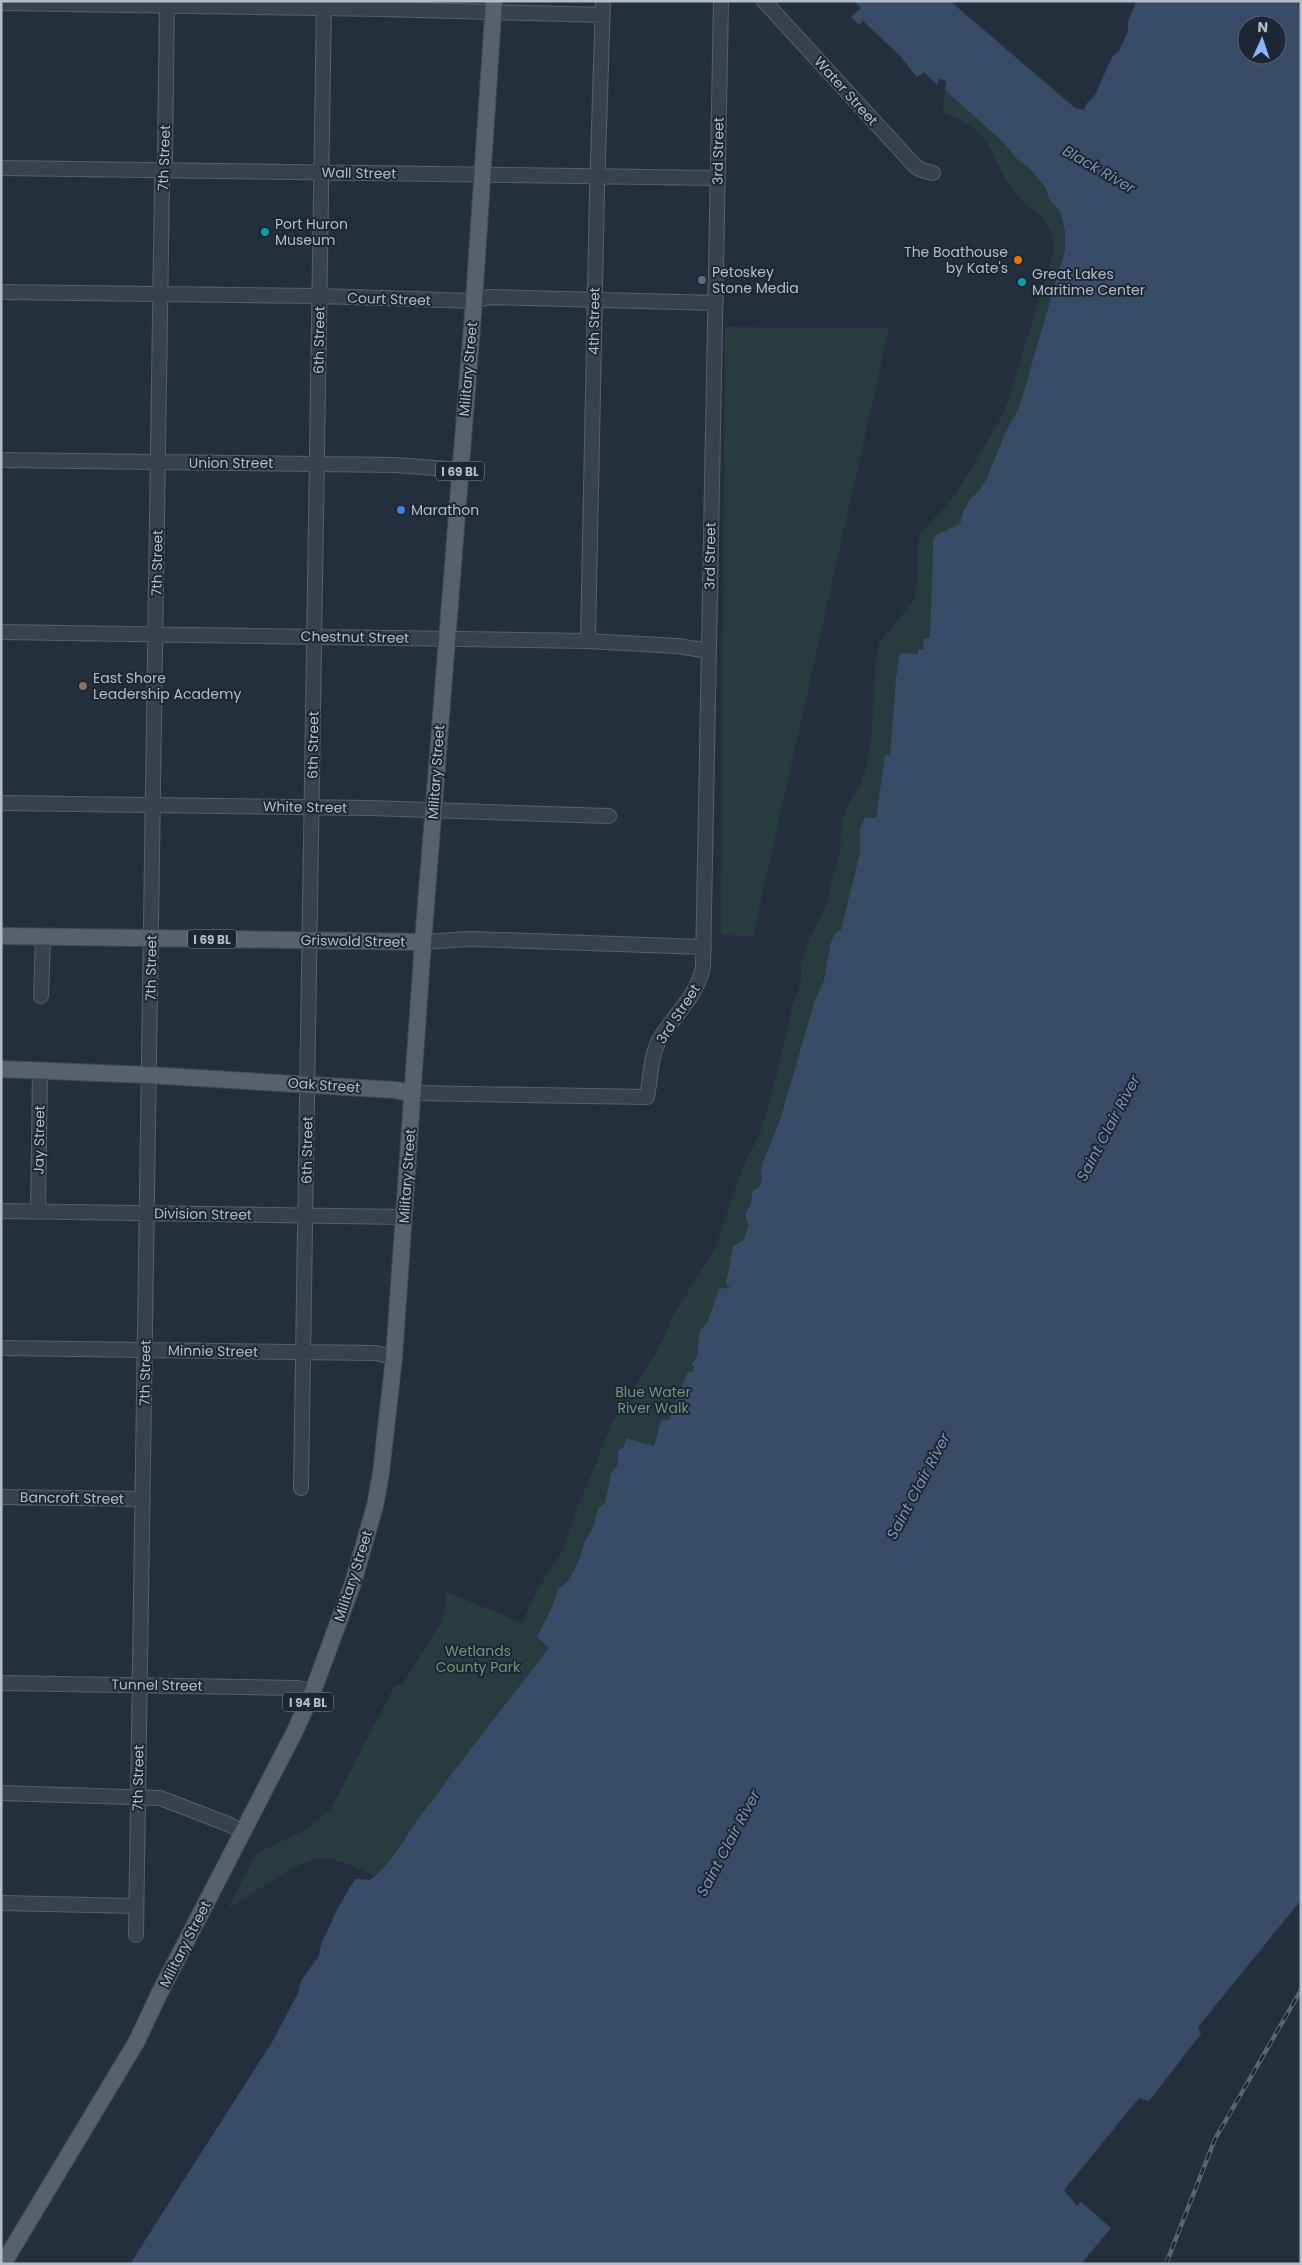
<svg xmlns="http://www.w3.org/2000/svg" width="1302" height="2265" viewBox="0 0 1302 2265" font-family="Poppins,sans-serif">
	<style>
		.green { fill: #263c3f }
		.water { fill: #394c67; fill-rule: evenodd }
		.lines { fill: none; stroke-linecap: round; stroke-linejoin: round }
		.minor-casing { stroke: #565f6c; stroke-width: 16 }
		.major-casing { stroke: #414a57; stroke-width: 18 }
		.minor { stroke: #38414e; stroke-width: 14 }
		.major { stroke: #56606e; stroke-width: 16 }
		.rail-casing { stroke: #5a6575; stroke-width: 4.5 }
		.rail { stroke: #1d2633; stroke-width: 2.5; stroke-dasharray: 8; stroke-linecap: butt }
		.culture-dot { fill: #0f9aa8; stroke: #1d2633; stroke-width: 2 }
		.food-dot { fill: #e8710a; stroke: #1d2633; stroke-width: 2 }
		.service-dot { fill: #5c6f8a; stroke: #1d2633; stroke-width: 2 }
		.shop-dot { fill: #3f7fe0; stroke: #1d2633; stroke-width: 2 }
		.education-dot { fill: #8d6e63; stroke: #1d2633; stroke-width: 2 }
		.labels { text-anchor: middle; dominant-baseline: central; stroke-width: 4; stroke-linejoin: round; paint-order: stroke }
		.shield { fill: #1d2633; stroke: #878f9c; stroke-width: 1 }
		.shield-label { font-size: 12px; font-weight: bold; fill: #b4bcc9 }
		.street-label { font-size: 14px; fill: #b4bcc9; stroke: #1d2633 }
		.poi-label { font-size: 14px; fill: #b4bcc9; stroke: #1d2633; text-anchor: start }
		.park-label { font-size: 14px; fill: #6b9a76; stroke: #1d2633 }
		.water-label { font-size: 15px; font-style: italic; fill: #7c92b1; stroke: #1d2633 }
	</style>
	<rect width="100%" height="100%" fill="#242f3e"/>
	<path class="green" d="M945 90 1003 142 1017 159 1030 169 1046 188 1049 199 1060 212 1065 231V250L1019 408 1007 429 986 480 979 491 971 498 963 512 960 524 936 535 930 639 918 654 900 653 896 678 890 755H885L876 818 860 828V852L841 930 835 933C828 948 829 965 823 981 807 1027 794 1073 780 1120 774 1139 765 1156 760 1174L762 1178 759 1188 753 1190 750 1205 745 1214 748 1225 730 1286 712 1307 707 1323 700 1330 697 1356 692 1360 693 1371 687 1373C684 1383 680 1391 675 1401 672 1407 673 1413 669 1420H661L654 1446 626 1438 624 1446 619 1451 618 1464 611 1473 605 1503 598 1508 594 1525 584 1543 580 1558 568 1581 559 1588 552 1607 537 1637 550 1648 446 1781 440 1793 423 1811 382 1871 375 1876C360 1870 341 1859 324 1858 302 1857 249 1896 228 1909L256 1854 303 1831 331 1809 395 1685H402L442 1622 447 1592 522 1623 538 1589 563 1550 577 1509 611 1425 658 1350 674 1314 715 1249 735 1189 749 1154 760 1134 777 1075 792 1007 801 983V962L811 936 826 907 830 886 840 853 842 820 848 805 861 784 867 765 872 730 876 659 879 643 914 600 917 584 918 544 921 532 955 496 1002 416 1010 396 1054 250C1055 218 1029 212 1012 189 999 172 996 151 981 136 970 124 957 118 943 112Z
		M725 327 889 328 753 936 721 935Z"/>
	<path class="water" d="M854 1H950L1075 108 1084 110 1087 103 1095 95 1112 57 1119 51 1128 32V21L1137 1H1301V1900L1198 2027 1201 2034 1149 2101 1139 2098 1064 2190 1077 2206 1081 2202 1111 2228 1081 2264H130L274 2039 298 1993 302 1979 319 1956 321 1944 338 1908 355 1879 370 1880C393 1863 405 1835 423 1812 431 1801 440 1794 446 1781L549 1648 537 1637 552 1607 559 1588 568 1581 580 1558 584 1543 594 1525 598 1508 605 1503 611 1473 618 1464V1451L624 1446 626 1438 654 1446 661 1420H669C673 1413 672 1407 676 1401 680 1391 684 1383 687 1373L693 1371 694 1367 691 1365 697 1356 700 1330 707 1323 719 1289 730 1287 726 1283 733 1246 744 1240 748 1225 745 1214 750 1205 753 1190 759 1188 762 1178 760 1174 763 1162 780 1120 814 1003 824 980 831 942 835 933 841 930 860 852V828L865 818H876L885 755H890L896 678 900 653 918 654V649H923L924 639 930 638C931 606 933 574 933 541L936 535 960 524 963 512 971 498 979 491 986 480 1007 429 1019 408 1065 250V231L1060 212 1049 199 1046 188 1030 169 1017 159 1003 142 945 90 947 81 939 79 937 85 924 72 917 77 900 56 863 21 859 25 851 17 861 8ZM1247 25H1277V55H1247Z"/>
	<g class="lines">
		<defs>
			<path id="minor" d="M764 1 915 166 921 170 933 173
				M1 3 382 9 603 15
				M1 168 717 178
				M1 292 319 296 474 301 489 297 716 303
				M1 460 396 465 460 470
				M1 632 588 641 678 646 708 651
				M588 641 597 191 603 1
				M1 803 369 808 609 816
				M423 942 470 939 704 947
				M41 996 43 938
				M413 1093 647 1097C651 1077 650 1055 661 1037 676 1013 697 996 703 967L721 1
				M1 1211 404 1217
				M38 1211 40 1070
				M1 1348 375 1353 394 1357
				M301 1488 324 1
				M1 1497 143 1499
				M1 1683 297 1688 313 1691
				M1 1793 160 1798 228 1824 242 1832
				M1 1903 136 1906
				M136 1935 162 181 165 158 167 1"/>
			<path id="major" d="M1 936 423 942
				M1 1069 149 1075 395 1090 413 1093
				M3 2264 137 2041 160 1992 295 1731 313 1691 353 1583 375 1506 381 1473 394 1357 423 942 474 301 494 1"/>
		</defs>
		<use href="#minor" class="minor-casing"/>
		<use href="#major" class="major-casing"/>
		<use href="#minor" class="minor"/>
		<use href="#major" class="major"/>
		<defs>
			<path id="rail" d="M1166 2264 1215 2139 1301 1990"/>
		</defs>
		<use href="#rail" class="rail-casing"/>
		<use href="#rail" class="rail"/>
	</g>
	<g class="culture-dot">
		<circle cx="265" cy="232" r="5"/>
		<circle cx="1022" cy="282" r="5"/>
	</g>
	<circle class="food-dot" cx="1018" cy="260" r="5"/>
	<circle class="service-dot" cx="702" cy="280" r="5"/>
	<circle class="shop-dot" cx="401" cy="510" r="5"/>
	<circle class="education-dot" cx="83" cy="686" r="5"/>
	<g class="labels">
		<g class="shield">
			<rect x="436" y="461.5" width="48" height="19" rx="4"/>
			<rect x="188" y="929.5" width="48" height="19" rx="4"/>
			<rect x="283" y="1692.5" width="50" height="19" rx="4"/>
		</g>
		<g class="shield-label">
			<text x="460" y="471">I 69 BL</text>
			<text x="212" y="939">I 69 BL</text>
			<text x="308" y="1702">I 94 BL</text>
		</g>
		<g class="street-label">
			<text transform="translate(846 91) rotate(48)">Water Street</text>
			<text transform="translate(718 151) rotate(-89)">3rd Street</text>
			<text transform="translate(164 158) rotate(-88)">7th Street</text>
			<text transform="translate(359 173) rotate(1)">Wall Street</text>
			<text transform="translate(389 299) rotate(2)">Court Street</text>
			<text transform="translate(594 321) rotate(-89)">4th Street</text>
			<text transform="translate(319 340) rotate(-89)">6th Street</text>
			<text transform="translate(468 369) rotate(-85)">Military Street</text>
			<text x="231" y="463">Union Street</text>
			<text transform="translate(710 556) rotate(-89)">3rd Street</text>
			<text transform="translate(157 563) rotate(-89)">7th Street</text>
			<text transform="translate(355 637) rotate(1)">Chestnut Street</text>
			<text transform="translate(313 745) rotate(-89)">6th Street</text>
			<text transform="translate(436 772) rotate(-86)">Military Street</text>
			<text transform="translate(305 807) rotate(1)">White Street</text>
			<text transform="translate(353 941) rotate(1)">Griswold Street</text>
			<text transform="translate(151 968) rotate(-89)">7th Street</text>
			<text transform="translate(678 1014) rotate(-57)">3rd Street</text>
			<text transform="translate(324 1085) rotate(4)">Oak Street</text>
			<text transform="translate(39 1140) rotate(-89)">Jay Street</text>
			<text transform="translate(307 1150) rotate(-89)">6th Street</text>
			<text transform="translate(407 1176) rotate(-86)">Military Street</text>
			<text transform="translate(203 1214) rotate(1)">Division Street</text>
			<text transform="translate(213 1351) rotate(1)">Minnie Street</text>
			<text transform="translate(145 1373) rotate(-89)">7th Street</text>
			<text transform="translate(72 1498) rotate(1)">Bancroft Street</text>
			<text transform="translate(353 1576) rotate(-72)">Military Street</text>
			<text transform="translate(157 1685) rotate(1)">Tunnel Street</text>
			<text transform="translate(138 1778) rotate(-89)">7th Street</text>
			<text transform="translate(185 1944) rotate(-63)">Military Street</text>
		</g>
		<g class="poi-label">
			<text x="275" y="224">Port Huron<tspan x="275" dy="16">Museum</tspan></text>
			<text x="1008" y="252" text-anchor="end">The Boathouse<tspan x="1008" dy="16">by Kate's</tspan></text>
			<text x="712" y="272">Petoskey<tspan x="712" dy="16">Stone Media</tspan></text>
			<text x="1032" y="274">Great Lakes<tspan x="1032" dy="16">Maritime Center</tspan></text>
			<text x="411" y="510">Marathon</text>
			<text x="93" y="678">East Shore<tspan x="93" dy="16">Leadership Academy</tspan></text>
		</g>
		<g class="park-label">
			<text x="653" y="1392">Blue Water<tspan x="653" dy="16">River Walk</tspan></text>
			<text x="478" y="1651">Wetlands<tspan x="478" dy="16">County Park</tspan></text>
		</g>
		<g class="water-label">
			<text transform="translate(1099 169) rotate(30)">Black River</text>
			<text transform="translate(1108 1128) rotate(-62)">Saint Clair River</text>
			<text transform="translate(918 1486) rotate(-62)">Saint Clair River</text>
			<text transform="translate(728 1843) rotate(-62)">Saint Clair River</text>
		</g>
	</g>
	<rect width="1302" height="2265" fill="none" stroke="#b4bcc9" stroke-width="5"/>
	<g transform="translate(1262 40) rotate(3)"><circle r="24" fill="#1d2633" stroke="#59626f"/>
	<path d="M0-4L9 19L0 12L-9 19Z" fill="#8ab4f8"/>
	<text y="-8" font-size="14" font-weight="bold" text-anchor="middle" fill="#b4bcc9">N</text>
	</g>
</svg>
